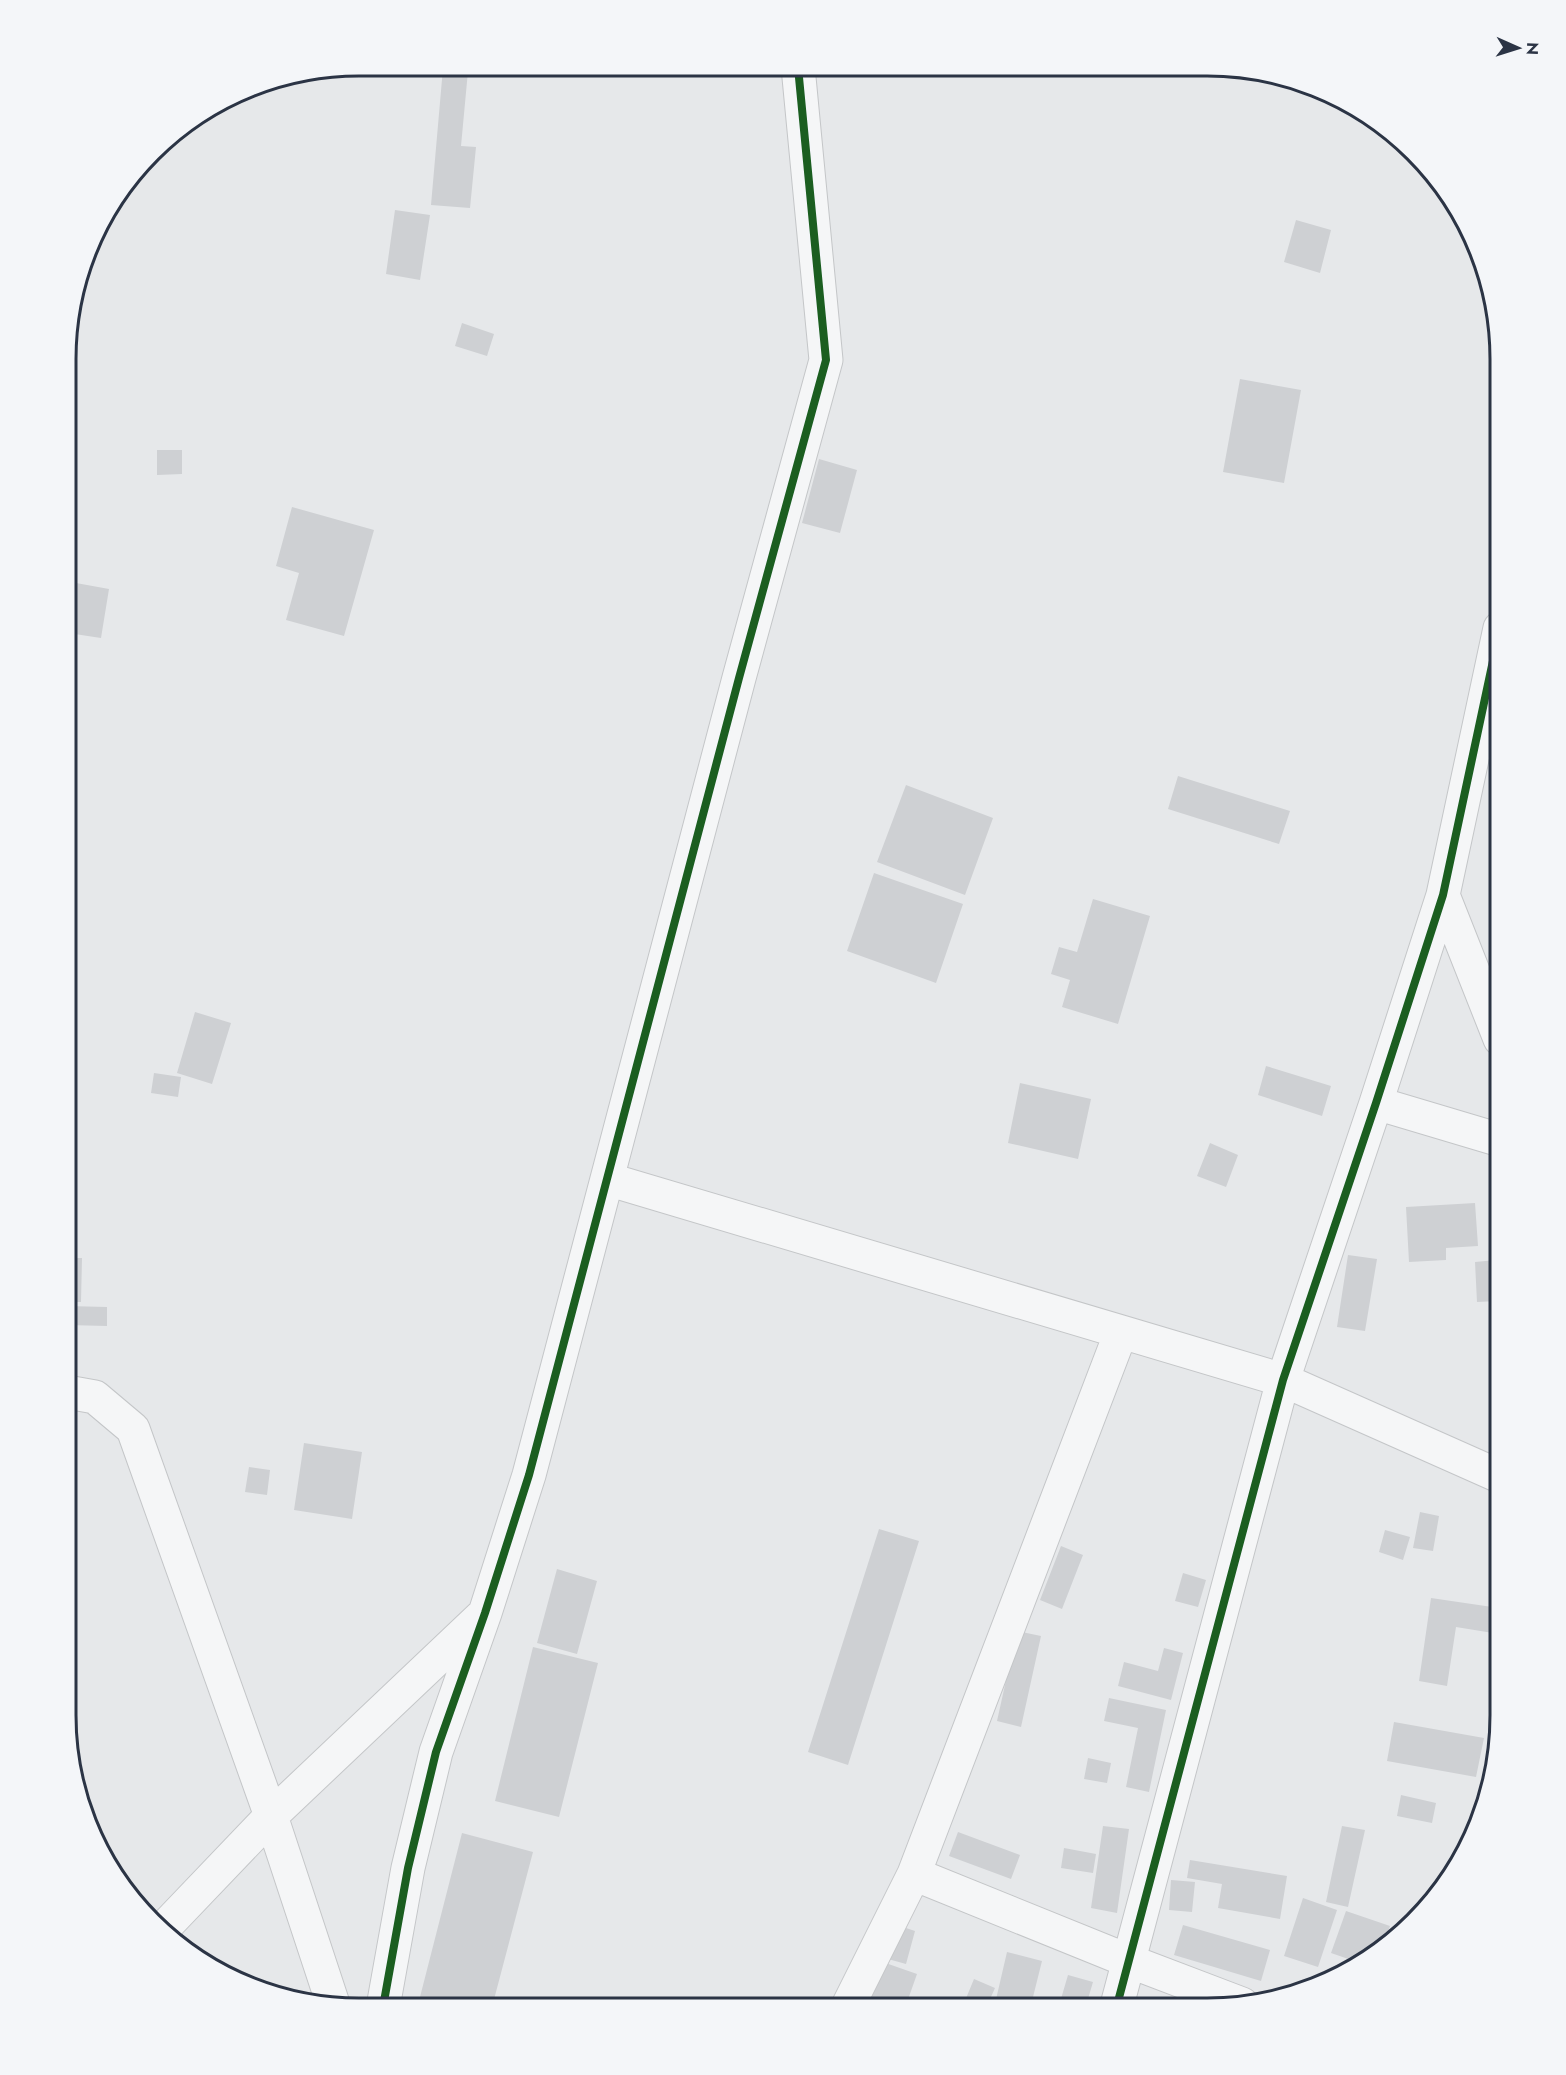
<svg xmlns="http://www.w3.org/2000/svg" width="1566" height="2075" viewBox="0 0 1566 2075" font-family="Jost,sans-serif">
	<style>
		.building { fill: #ced0d3 }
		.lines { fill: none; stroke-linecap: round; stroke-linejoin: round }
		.street-casing { stroke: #c4c6c8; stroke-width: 35 }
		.street { stroke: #f5f6f7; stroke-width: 33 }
		.cycleway-casing { stroke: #f4f6f9; stroke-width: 11 }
		.cycleway { stroke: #1b5e20; stroke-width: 8 }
		.rim { fill: none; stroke: #2b3445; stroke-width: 3 }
	</style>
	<rect width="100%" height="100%" fill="#e6e8ea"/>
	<path class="building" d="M443 68 468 71 461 146 476 147 470 208 431 205Z
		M395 210 430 215 420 280 386 274Z
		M1296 220 1331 230 1320 273 1284 262Z
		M462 323 494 334 487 356 455 346Z
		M1240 379 1301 390 1284 483 1223 472Z
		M157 450H182V474L157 475Z
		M819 459 857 470 840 533 802 523Z
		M292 507 374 530 344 636 286 620 299 573 276 566Z
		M76 583 109 589 101 638 68 633Z
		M1178 776 1290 811 1279 844 1168 809Z
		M906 785 993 818 965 895 877 862Z
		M1498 808H1500V855H1494Z
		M874 873 963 904 936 983 847 951Z
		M1093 899 1150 916 1118 1024 1062 1007 1070 980 1051 974 1059 947 1077 952Z
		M1500 942V970L1494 971 1491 943Z
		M195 1012 231 1023 212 1084 177 1073Z
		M1266 1066 1331 1086 1322 1116 1258 1095Z
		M154 1073 181 1077 178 1097 151 1093Z
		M1020 1083 1091 1099 1078 1159 1008 1143Z
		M1210 1143 1238 1155 1226 1187 1197 1176Z
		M1475 1203 1478 1246 1446 1248V1260L1409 1262 1406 1207Z
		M1348 1255 1377 1259 1365 1331 1337 1327Z
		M67 1258H82L81 1302H67Z
		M1496 1260 1498 1301 1477 1302 1475 1262Z
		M67 1306 107 1307V1326L67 1325Z
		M1500 1343V1377H1498L1492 1345Z
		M304 1443 362 1452 352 1519 294 1510Z
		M249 1467 270 1470 267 1495 245 1492Z
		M1420 1512 1439 1516 1433 1551 1413 1548Z
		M879 1529 919 1541 848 1765 808 1752Z
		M1385 1530 1410 1537 1403 1560 1379 1552Z
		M1061 1546 1083 1555 1062 1609 1040 1600Z
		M557 1569 597 1581 577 1654 537 1643Z
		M1183 1573 1206 1580 1198 1607 1175 1601Z
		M1431 1598 1499 1608V1634L1456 1627 1447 1686 1419 1681Z
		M1017 1631 1041 1636 1021 1727 997 1721Z
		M533 1647 598 1663 559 1817 495 1801Z
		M1164 1648 1183 1653 1171 1700 1118 1686 1124 1662 1158 1671Z
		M1109 1698 1166 1710 1149 1792 1126 1787 1138 1728 1104 1721Z
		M1394 1722 1484 1738 1476 1777 1387 1761Z
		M1088 1758 1111 1763 1107 1783 1084 1779Z
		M1401 1795 1436 1803 1432 1823 1397 1816Z
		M1103 1826 1129 1829 1117 1913 1091 1908Z
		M1342 1826 1365 1830 1348 1907 1326 1902Z
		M958 1832 1020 1855 1011 1879 949 1856Z
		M462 1833 533 1852 492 2007H458L420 1997Z
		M1064 1848 1096 1854 1093 1873 1061 1868Z
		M1190 1860 1287 1876 1280 1919 1218 1908 1222 1884 1187 1878Z
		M1171 1880 1195 1882 1192 1912 1169 1910Z
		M1303 1898 1337 1910 1318 1967 1284 1956Z
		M1346 1911 1390 1926 1382 1949 1360 1963 1331 1953Z
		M897 1925 915 1931 906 1964 888 1959Z
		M1183 1925 1270 1950 1261 1981 1174 1955Z
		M1007 1952 1042 1961 1030 2009 994 2008Z
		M877 1960 917 1974 905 2008H863Z
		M1068 1975 1093 1982 1085 2009H1058Z
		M974 1979 995 1988 986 2008H962Z"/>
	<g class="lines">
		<defs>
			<path id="street" d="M1443 895 1500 1039
				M1376 1103 1500 1140
				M607 1179 1283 1380 1499 1476
				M67 1392 95 1397 133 1429 271 1816 334 2007
				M914 1874 1129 1961 1242 2004
				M162 1930 271 1816 481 1617
				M383 2007 408 1868 436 1752 485 1613 529 1475 739 678 826 360 798 67
				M847 2008 914 1874 1121 1332
				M1116 2009 1283 1380 1376 1103 1443 895 1500 628"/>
		</defs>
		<use href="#street" class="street-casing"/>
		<use href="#street" class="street"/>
		<defs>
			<path id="cycleway" d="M383 2007 408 1868 436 1752 485 1613 529 1475 739 678 826 360 798 67
				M1116 2009 1283 1380 1376 1103 1443 895 1500 628"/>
		</defs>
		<use href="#cycleway" class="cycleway-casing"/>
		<use href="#cycleway" class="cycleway"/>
	</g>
	<path d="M0 0H1566V2075H0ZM359 76H1207A283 283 0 0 1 1490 359V1715A283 283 0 0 1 1207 1998H359A283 283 0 0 1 76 1715V359A283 283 0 0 1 359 76Z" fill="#f4f6f9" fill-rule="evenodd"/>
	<path class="rim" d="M359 76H1207A283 283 0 0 1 1490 359V1715A283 283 0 0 1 1207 1998H359A283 283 0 0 1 76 1715V359A283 283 0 0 1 359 76Z"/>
	<g transform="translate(1518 48) rotate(93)" stroke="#f4f6f9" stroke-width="4.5" paint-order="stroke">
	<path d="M0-4.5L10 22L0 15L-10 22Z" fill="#2b3445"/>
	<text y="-9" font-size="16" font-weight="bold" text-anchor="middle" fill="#2b3445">N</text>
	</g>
</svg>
